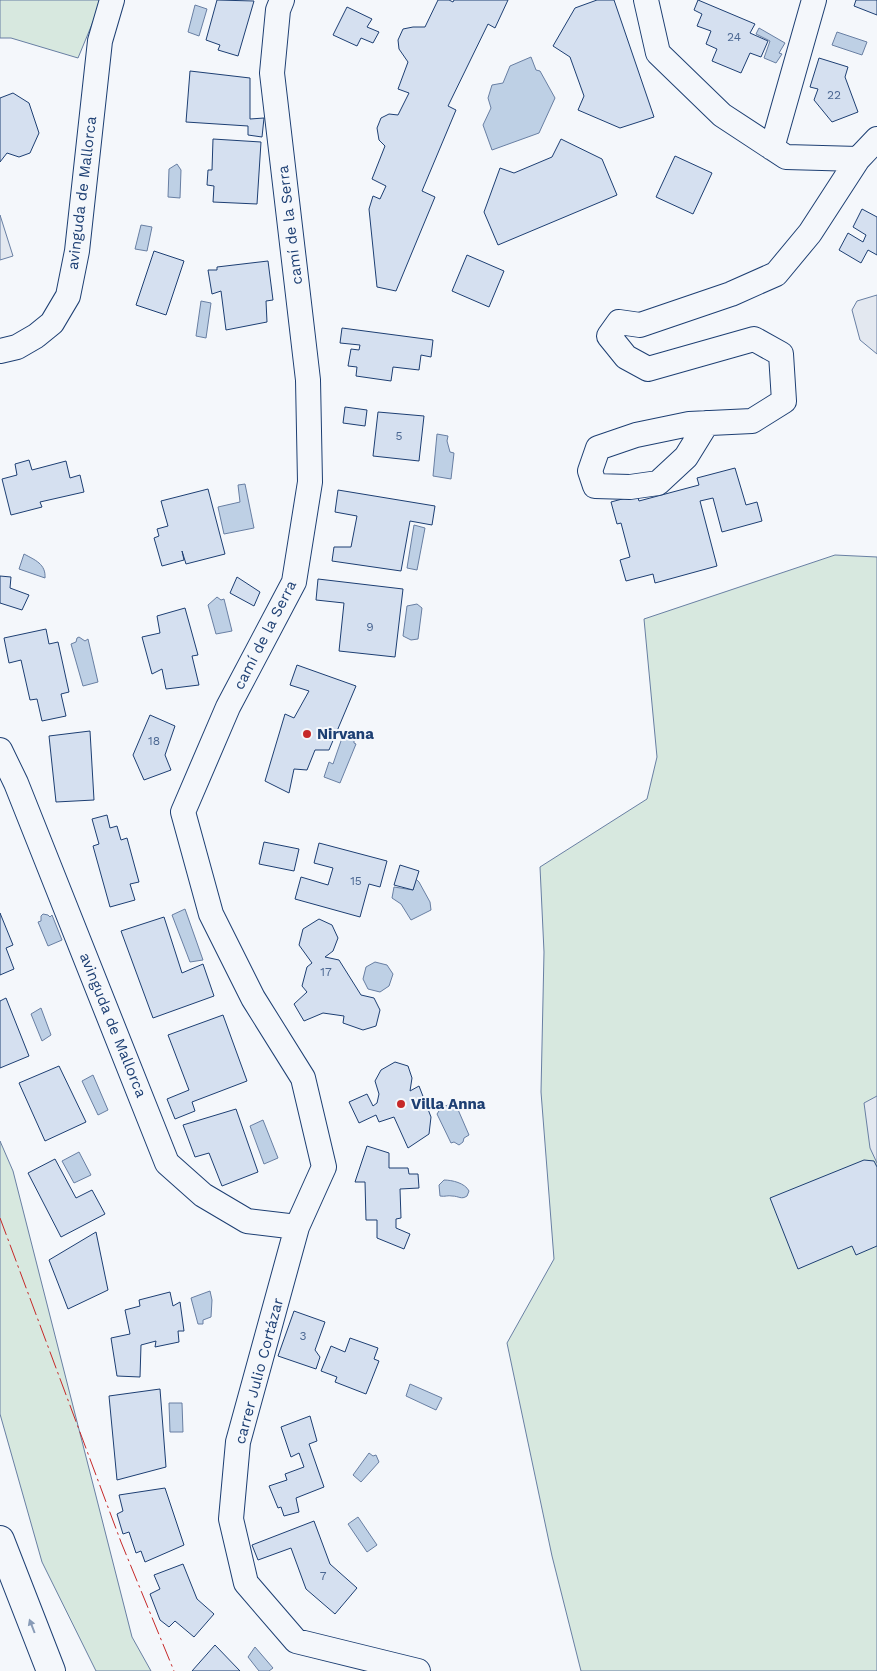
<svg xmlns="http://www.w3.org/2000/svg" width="877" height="1671" viewBox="0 0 877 1671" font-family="'Work Sans',sans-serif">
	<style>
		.green { fill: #d7e8df; stroke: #687fa3 }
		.parking { fill: #e3e8f0; stroke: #687fa3 }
		.water { fill: #bed0e5; stroke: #687fa3 }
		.building { fill: #d5e0f0; stroke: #1d3f73 }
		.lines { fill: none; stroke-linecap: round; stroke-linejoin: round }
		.minor-casing { stroke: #1d3f73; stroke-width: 26 }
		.highway-casing { stroke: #1d3f73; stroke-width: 30 }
		.minor { stroke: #f4f7fb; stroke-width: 24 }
		.highway { stroke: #f4f7fb; stroke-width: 28 }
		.power { stroke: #c62828; stroke-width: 1; stroke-dasharray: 18 4 2.5 4; stroke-linecap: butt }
		.oneway { fill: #889bb7 }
		.poi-dot { fill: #c62828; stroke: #f4f7fb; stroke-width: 2 }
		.labels { text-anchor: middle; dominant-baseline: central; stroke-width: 4; stroke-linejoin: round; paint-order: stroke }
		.number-label { font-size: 12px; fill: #4b6792 }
		.street-label { font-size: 15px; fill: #1d3f73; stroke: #f4f7fb }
		.poi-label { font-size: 15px; font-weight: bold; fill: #1d3f73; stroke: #f4f7fb; text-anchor: start }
	</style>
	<rect width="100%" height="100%" fill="#f4f7fb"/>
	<path class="green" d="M0 0H102L78 58 11 38H0Z
		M835 555 877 557V1671H581L552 1556 507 1343 554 1259 541 1092 544 952 540 867 647 799 657 757 644 619Z
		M0 1141 13 1171 132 1637 151 1671H96L42 1562 0 1414Z"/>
	<path class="parking" d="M0 215 13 256 0 260Z
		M877 295V354L860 340 852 310 857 301Z
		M877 1096V1163L870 1148 864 1103Z"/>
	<path class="water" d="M195 5 207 9 199 36 188 32Z
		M759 28 785 43 779 53 782 54 776 63 764 58 770 41 756 34Z
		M837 32 867 42 862 55 832 45Z
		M531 57 536 70 540 71 555 98 539 133 492 150 483 125 491 108 488 98 492 85 503 83 510 66Z
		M177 164 181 170 180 198 168 197 169 169Z
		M141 225 152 227 147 251 135 249Z
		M201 301 211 303 206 338 196 336Z
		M437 434 448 436 447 441 450 452 454 453 451 479 433 476Z
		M245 484 254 528 224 534 218 507 240 502 238 485Z
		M414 525 425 528 417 570 407 568Z
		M24 554C35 560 46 564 45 578L19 569Z
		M217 597 221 600 224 599 232 631 216 634 208 605Z
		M417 604 422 608 418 639 411 640 403 636 407 606Z
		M79 637 85 641 88 639 98 682 83 686 71 644 76 642 77 638Z
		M351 735 354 738V743L356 744 340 783 324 777 329 762 333 764 342 738 345 739 346 736Z
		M416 879 419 882 430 902 431 910 411 920 401 904 392 898 394 887 413 890Z
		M185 909 203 960 190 962 172 915Z
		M43 914 48 915 50 917 52 915 62 940 48 946 38 922 41 921V916Z
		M375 962 387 965 393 974 389 986 380 992 368 989 363 979 366 967Z
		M41 1008 51 1035 42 1041 31 1014Z
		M93 1075 108 1110 98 1115 82 1081Z
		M448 1105 452 1107 456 1105 469 1135 464 1138 463 1142 459 1145 454 1142 451 1143 437 1114 441 1108Z
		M263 1120 278 1158 264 1164 250 1126Z
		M79 1152 91 1175 74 1183 62 1161Z
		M444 1180C452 1180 465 1183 469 1191L467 1196C461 1200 459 1196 452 1196 448 1195 445 1197 440 1196L439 1185Z
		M210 1291 212 1300 211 1317 203 1320V1324H198L191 1298Z
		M410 1384 442 1398 436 1410 406 1396Z
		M169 1403H182L183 1432H170Z
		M369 1453 373 1456 376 1455 379 1462 361 1482 353 1475Z
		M358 1517 377 1545 367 1552 348 1524Z
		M255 1647 273 1668 269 1671H259L248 1657Z"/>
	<path class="building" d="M217 0 254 1 238 56 218 50 220 45 206 40Z
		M438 0H449L453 2 454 0H508L495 28 488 24 448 106 456 110 422 191 435 197 396 291 377 287 369 209 373 196 380 199 386 186 372 179 385 146 379 140 377 128 381 118 389 114 398 115 409 93 398 89 408 62 399 49 398 40 403 29 413 27H425Z
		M597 0H614L654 117 620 128 578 110 584 96 570 57 553 46 575 8Z
		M698 0 755 24 750 33 768 41 761 57 750 53 741 73 712 61 717 49 706 44 711 31 697 26 702 14 694 10Z
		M856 0H877V15L854 6Z
		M347 7 372 19 367 27 379 32 373 43 361 38 357 46 333 35Z
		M819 58 848 67 845 77 858 112 832 122 814 100 818 89 810 87Z
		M190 71 250 78V119L264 118 262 137 248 135V126L186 122Z
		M13 93 29 103 39 133 30 153 19 157 7 153 0 162V98Z
		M213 139 261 142 257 204 213 202 214 186 207 185 208 170H212Z
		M561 139 602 159 617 195 498 245 484 212 500 168 514 173 552 157Z
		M675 156 712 173 693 214 656 197Z
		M862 209 877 217V255L868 250 861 263 839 250 848 233 863 242 866 235 853 227Z
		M154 251 184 261 166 315 136 305Z
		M467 255 504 271 489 307 452 291Z
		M268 261 273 300 266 301 267 322 226 330 221 291 212 294 208 270H217V267Z
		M342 328 433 340 431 357 421 355 419 370 393 367 391 381 356 376 357 367 348 366 351 349 359 350 360 345 340 343Z
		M345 407 367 410 365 426 343 423Z
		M378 412 424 416 419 461 373 456Z
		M29 460 32 470 66 461 70 478 80 475 84 492 40 502 42 507 11 515 2 479 17 475 15 464Z
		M735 468 746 505 757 502 762 521 722 532 713 498 700 501 717 566 655 583 653 574 626 581 620 560 630 557 621 523 617 524 611 502 637 495 639 501 699 485 697 478Z
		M208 489 225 554 186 564 182 551 184 560 162 566 154 538 159 536 157 529 168 526 161 501Z
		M338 490 435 506 432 525 410 521 401 571 332 561 334 547H351L357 516 335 512Z
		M0 576 11 577 10 588 29 595 22 610 0 603Z
		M237 577 260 592 254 606 230 593Z
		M318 579 403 589 395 657 339 651 344 603 316 600Z
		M185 608 198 655 192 656 199 685 166 689 162 669 152 674 142 637 160 633 157 616Z
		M46 629 49 644 58 642 69 692 61 694 66 716 42 721 37 699 30 700 21 660 9 663 4 638Z
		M297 665 356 686 329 750H315L307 770 294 769 289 793 265 781 285 714 294 718 309 691 290 685Z
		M150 715 175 726 165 755 171 770 144 780 133 755Z
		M90 731 94 800 56 802 49 736Z
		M107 815 110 828 117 826 121 840 127 838 139 882 130 884 135 900 110 907 93 846 99 844 92 819Z
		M264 842 299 849 294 871 259 864Z
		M319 843 387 861 380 887 369 884 360 917 295 899 301 877 328 885 333 868 314 863Z
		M400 865 419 871 413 890 394 885Z
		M0 913 13 945 6 948 14 969 0 975Z
		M164 917 182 973 203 964 214 996 153 1018 121 931Z
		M319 919 332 925 338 938 333 951 325 957 339 960 361 995 374 998 380 1010 376 1026 363 1030 343 1023 344 1016 323 1013 304 1021 294 1004 307 992 302 986 307 967 312 963 299 945 303 929Z
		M6 998 29 1056 0 1068V1001Z
		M223 1015 247 1081 192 1102 195 1111 175 1119 167 1099 189 1090 168 1035Z
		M395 1062 408 1066 412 1078 410 1091 419 1086 431 1117 429 1134 408 1148 394 1117 379 1122 376 1115 359 1123 349 1102 367 1094 373 1106 377 1103 379 1094 375 1081 381 1070Z
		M59 1066 86 1122 45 1141 19 1083Z
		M236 1109 258 1172 222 1186 209 1153 195 1157 183 1125Z
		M367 1146 389 1153V1168H408L409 1174H418L419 1188 400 1189 401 1218 396 1219V1228L410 1234 404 1249 377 1238V1220H366L365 1182H355Z
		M55 1159 76 1198 92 1190 105 1214 61 1237 28 1173Z
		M864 1160 874 1161 877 1167V1246L856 1255 852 1246 798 1269 770 1198Z
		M96 1232 108 1290 68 1309 49 1260Z
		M170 1292 173 1306 180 1302 184 1331H178L179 1342 155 1347 156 1341 141 1345 140 1377 117 1376 111 1338 130 1334 125 1310 140 1306 139 1300Z
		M294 1311 325 1322 315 1350 320 1357 316 1369 278 1356Z
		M350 1338 378 1348 374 1359 379 1361 366 1394 335 1382 337 1377 321 1371 331 1346 345 1352Z
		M160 1389 166 1467 117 1480 109 1396Z
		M310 1416 317 1441 309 1444 324 1487 296 1498 299 1512 284 1516 281 1507 278 1508 269 1486 287 1480 285 1474 304 1467 299 1453 291 1457 281 1427Z
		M165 1488 184 1545 145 1562 141 1551 136 1553 129 1532 123 1534 117 1514 123 1511 119 1495Z
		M314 1521 330 1564 357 1588 335 1614 306 1589 291 1548 258 1560 252 1545Z
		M183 1564 197 1599 214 1614 194 1637 175 1621 169 1627 160 1620 150 1594 160 1589 154 1575Z
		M215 1645 240 1671H192Z"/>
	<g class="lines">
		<defs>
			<path id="minor" d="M282 0 278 10 272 73 308 380 310 482 294 582 228 707 183 812 211 914 253 998 303 1078 324 1167 297 1227 238 1442 231 1519 246 1583 296 1641 418 1671
				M646 0 658 53 722 115 786 157 858 159 877 139
				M772 148 814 0
				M0 351 17 347 36 336 52 323 68 296 77 251 100 41 112 0
				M707 423 686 457 658 483 630 487 595 486 590 471 598 448 636 435 689 424 752 421 784 401 781 354 754 339 648 369 626 357 609 336 619 322 640 325 731 294 776 274 810 233 858 159
				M0 750 16 783 167 1163 203 1195 247 1221 297 1227"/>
			<path id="highway" d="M0 1540 51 1671"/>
		</defs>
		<use href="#minor" class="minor-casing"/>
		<use href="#highway" class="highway-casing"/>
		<use href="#minor" class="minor"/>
		<use href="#highway" class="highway"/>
		<path class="power" d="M0 1218 121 1542 174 1671"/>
	</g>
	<defs><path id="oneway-solid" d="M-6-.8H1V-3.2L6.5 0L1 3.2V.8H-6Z" transform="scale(1.25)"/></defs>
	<use class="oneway" href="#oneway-solid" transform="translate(32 1626) rotate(-111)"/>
	<g class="poi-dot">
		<circle cx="307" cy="734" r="5"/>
		<circle cx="401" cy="1104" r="5"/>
	</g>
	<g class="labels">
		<g class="number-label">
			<text x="734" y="37">24</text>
			<text x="834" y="95">22</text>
			<text x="399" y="436">5</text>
			<text x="370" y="627">9</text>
			<text x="154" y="741">18</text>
			<text x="356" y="881">15</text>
			<text x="326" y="972">17</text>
			<text x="303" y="1336">3</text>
			<text x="323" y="1576">7</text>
		</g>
		<g class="street-label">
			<text transform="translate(82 193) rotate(-83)">avinguda de Mallorca</text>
			<text transform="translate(290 225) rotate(-97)">camí de la Serra</text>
			<text transform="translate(265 635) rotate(-63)">camí de la Serra</text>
			<text transform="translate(113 1025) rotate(68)">avinguda de Mallorca</text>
			<text transform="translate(259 1371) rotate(-75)">carrer Julio Cortázar</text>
		</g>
		<g class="poi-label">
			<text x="317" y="734">Nirvana</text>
			<text x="411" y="1104">Villa Anna</text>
		</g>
	</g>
</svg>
